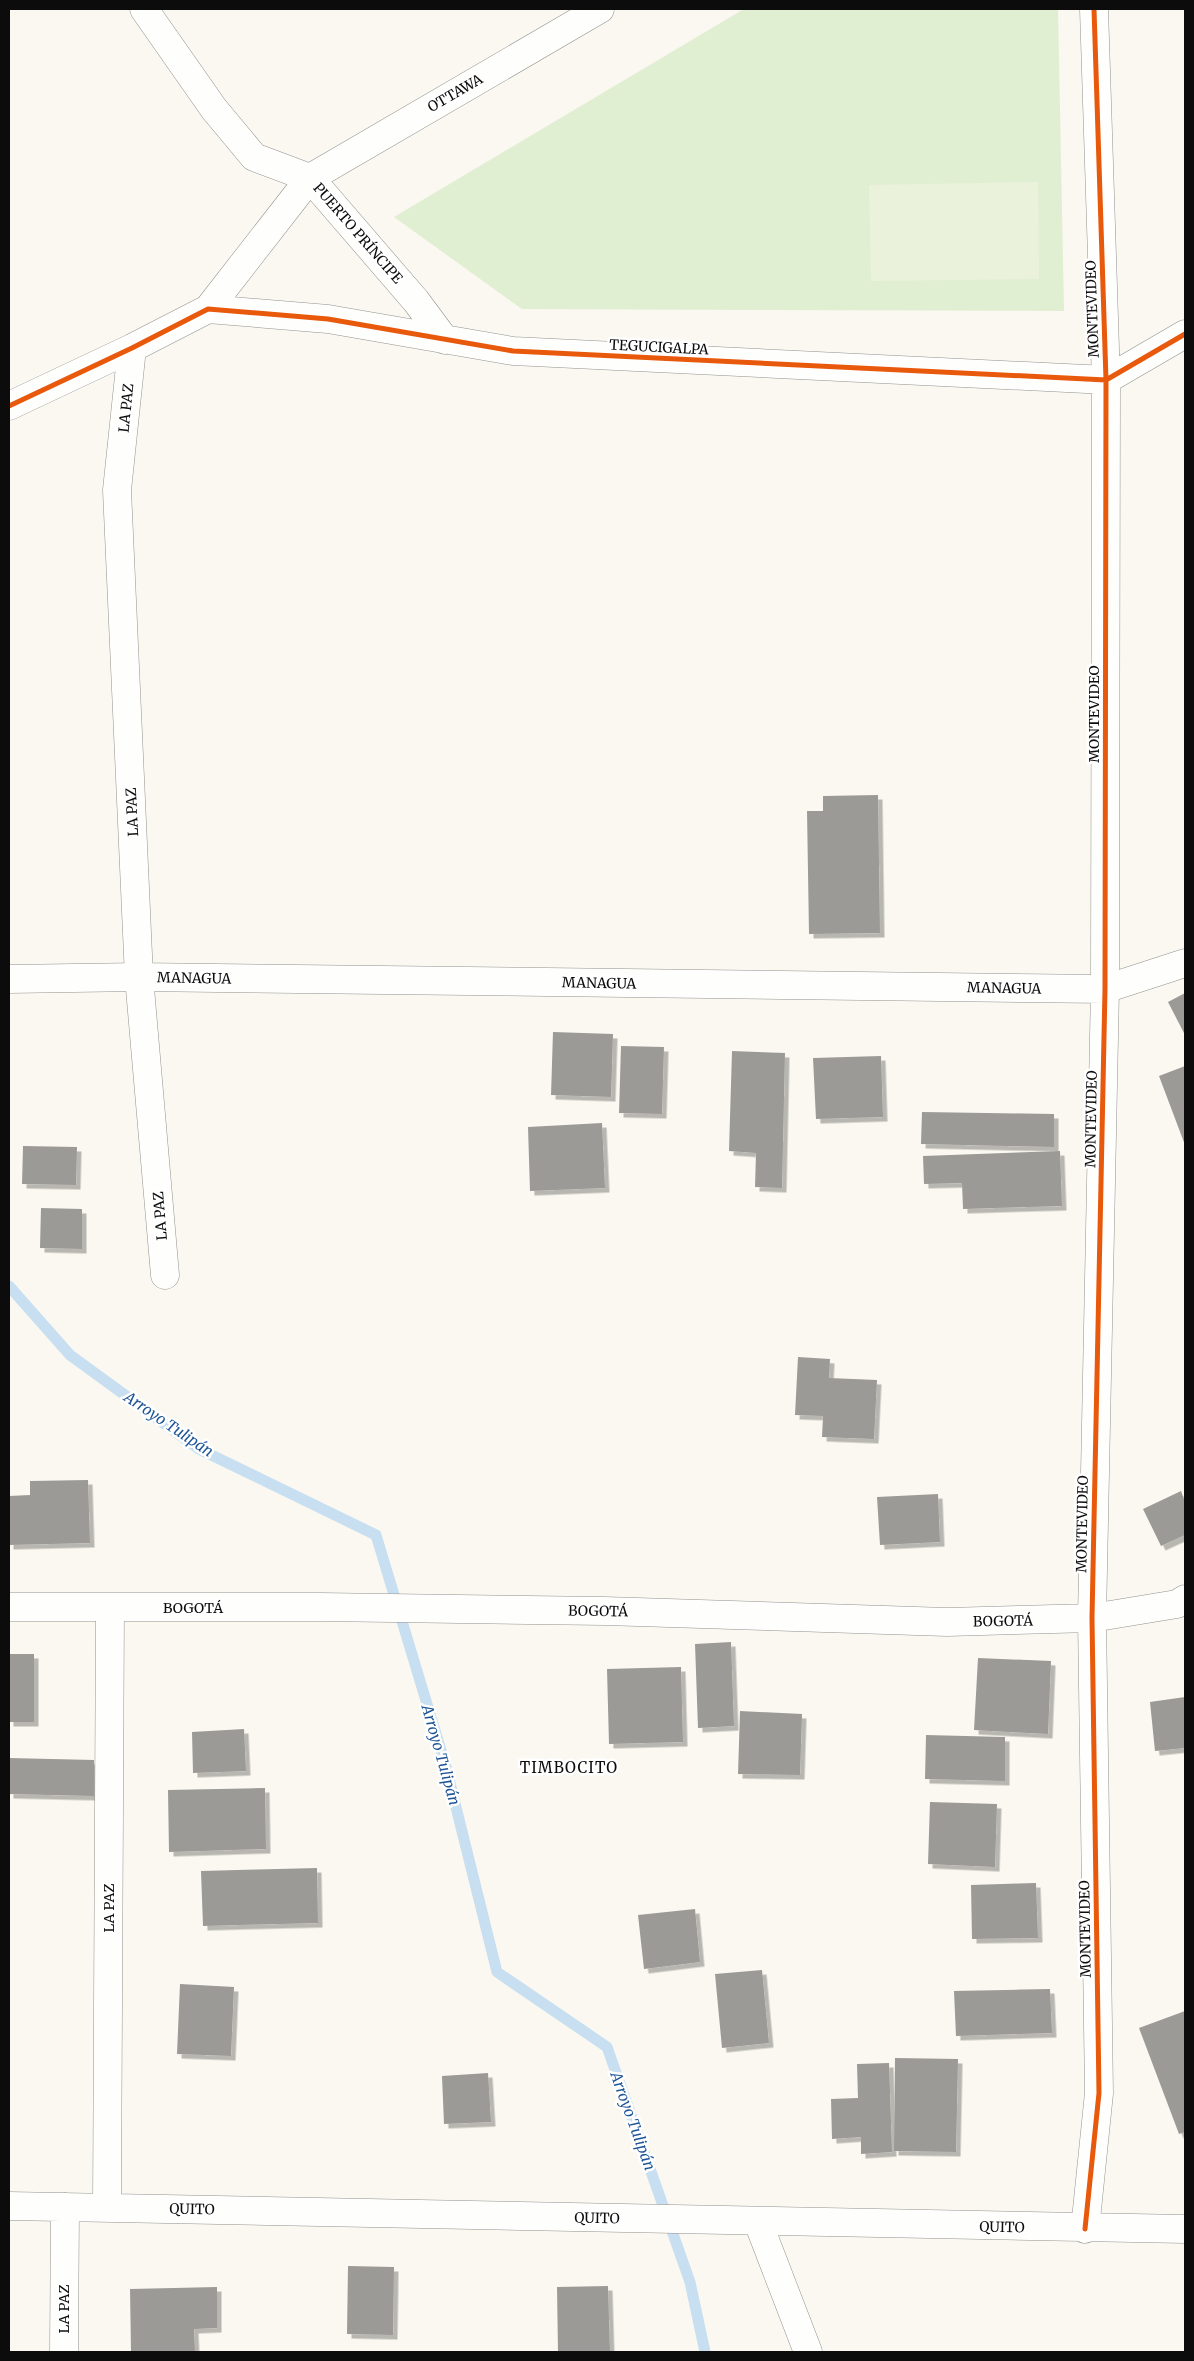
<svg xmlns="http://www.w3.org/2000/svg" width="1194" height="2361" viewBox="0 0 1194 2361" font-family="Merriweather,serif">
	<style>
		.green { fill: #e0eed1 }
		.pitch { fill: #eaf2db }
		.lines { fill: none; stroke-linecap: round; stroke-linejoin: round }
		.stream { stroke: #c8dff1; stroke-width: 11 }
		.building { fill: #9c9a96; filter: url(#shadow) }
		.minor-casing { stroke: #93928f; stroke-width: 29 }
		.minor { stroke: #fefefd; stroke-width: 28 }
		.cycleway-casing { stroke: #fff; stroke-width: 8 }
		.cycleway { stroke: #e8590c; stroke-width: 5 }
		.labels { text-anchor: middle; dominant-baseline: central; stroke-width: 5; stroke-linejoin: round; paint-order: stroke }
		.street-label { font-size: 14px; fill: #0c0c0c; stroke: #fff }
		.water-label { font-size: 15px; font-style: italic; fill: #1d5496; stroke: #fff }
		.neighbourhood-label { font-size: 15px; letter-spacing: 1px; fill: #0c0c0c; stroke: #fff }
	</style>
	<defs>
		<filter id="shadow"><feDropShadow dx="4.5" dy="4.5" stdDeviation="0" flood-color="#0004"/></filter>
	</defs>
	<rect width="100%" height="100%" fill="#faf8f0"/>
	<path class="green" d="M744 9H1058L1064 311 522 309 394 217Z"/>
	<path class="pitch" d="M1038 182 1039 279 871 281 869 185Z"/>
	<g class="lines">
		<path class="stream" d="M9 1286 70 1355 199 1449 376 1535 446 1767 497 1972 607 2047 690 2282 705 2352"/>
	</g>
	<path class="building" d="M878 795 880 933 809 934 807 811H823V796Z
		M1185 993V1035L1168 1002Z
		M553 1032 613 1034 611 1097 551 1095Z
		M621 1046 664 1047 662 1114 619 1113Z
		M732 1051 785 1053 782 1188 755 1187 756 1153 729 1151Z
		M881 1056 883 1117 816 1119 813 1058Z
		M1185 1066V1145L1159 1076Z
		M922 1112 1054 1114V1147L921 1144Z
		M602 1123 605 1188 530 1191 528 1127Z
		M23 1146 77 1147 76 1185 22 1184Z
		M1060 1151 1062 1206 963 1209 962 1183 924 1184 923 1156Z
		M41 1208 82 1209V1249L40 1248Z
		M798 1357 830 1359 829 1378 877 1380 874 1439 822 1437 823 1416 795 1415Z
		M88 1480 90 1543 9 1545V1496L30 1495V1481Z
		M1181 1491 1185 1502V1535L1161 1546 1143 1509Z
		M938 1494 940 1542 880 1545 877 1497Z
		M731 1642 734 1726 698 1728 695 1644Z
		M9 1654H34V1722H9Z
		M978 1658 1051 1661 1048 1734 974 1730Z
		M681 1667 683 1742 609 1744 607 1669Z
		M1185 1697V1748L1155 1751 1150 1702Z
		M740 1711 802 1714 800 1775 738 1774Z
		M244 1729 246 1771 193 1773 192 1732Z
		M926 1735 1005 1737V1781L925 1779Z
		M9 1758 94 1760V1796L9 1794Z
		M265 1788 266 1849 169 1852 168 1790Z
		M930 1802 997 1804 995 1867 928 1864Z
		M317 1868 318 1923 203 1926 201 1871Z
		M1036 1883 1038 1938 972 1939 971 1885Z
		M695 1909 700 1962 644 1969 638 1915Z
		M762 1970 769 2043 722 2048 715 1974Z
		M180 1984 234 1987 231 2056 177 2054Z
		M1050 1989 1052 2033 956 2036 954 1991Z
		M1185 2011V2132L1179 2134 1139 2028Z
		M895 2058 958 2059 956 2152 894 2151Z
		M889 2063 892 2152 861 2154V2137L832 2139 831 2099 858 2098 857 2064Z
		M488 2073 491 2122 444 2124 442 2076Z
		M348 2266 394 2267 393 2335 347 2334Z
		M608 2286 610 2352H558L557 2287Z
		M217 2287V2328L194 2329 195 2352H131L130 2289Z"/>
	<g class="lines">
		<defs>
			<path id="minor" d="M144 9 214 109 254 157 310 178 416 301 445 340
				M208 309 310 178 600 9
				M132 348 117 490 139 977 165 1275
				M9 406 132 348 208 309 328 319 513 351 1106 380 1185 334
				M9 979 139 977 1105 989 1185 963
				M9 1607H322L605 1611 947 1622 1092 1618 1177 1604 1185 1599
				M9 2206 1185 2229
				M107 2207 110 1608
				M758 2222 808 2352
				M1085 2229 1099 2093 1092 1618 1105 989 1106 380 1094 9
				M64 2352 65 2207"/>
		</defs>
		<use href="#minor" class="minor-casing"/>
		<use href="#minor" class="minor"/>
		<defs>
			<path id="cycleway" d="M9 406 132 348 208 309 328 319 513 351 1106 380 1185 334
				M1085 2229 1099 2093 1092 1618 1105 989 1106 380 1094 9"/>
		</defs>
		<use href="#cycleway" class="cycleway-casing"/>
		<use href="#cycleway" class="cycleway"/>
	</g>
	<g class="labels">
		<g class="street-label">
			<text transform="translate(455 93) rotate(-30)">OTTAWA</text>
			<text transform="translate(358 233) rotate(49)">PUERTO PRÍNCIPE</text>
			<text transform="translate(1092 309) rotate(-92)">MONTEVIDEO</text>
			<text transform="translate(659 347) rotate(3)">TEGUCIGALPA</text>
			<text transform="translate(126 408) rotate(-84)">LA PAZ</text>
			<text transform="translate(1094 714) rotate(-90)">MONTEVIDEO</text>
			<text transform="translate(132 812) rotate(-93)">LA PAZ</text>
			<text transform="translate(194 978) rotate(1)">MANAGUA</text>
			<text transform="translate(599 983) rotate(1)">MANAGUA</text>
			<text transform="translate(1004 988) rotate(1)">MANAGUA</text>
			<text transform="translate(1091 1119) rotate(-89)">MONTEVIDEO</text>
			<text transform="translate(160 1216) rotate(-95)">LA PAZ</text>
			<text transform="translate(1082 1524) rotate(-89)">MONTEVIDEO</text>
			<text x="193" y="1608">BOGOTÁ</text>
			<text transform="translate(598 1611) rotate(1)">BOGOTÁ</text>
			<text transform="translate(1003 1621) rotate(-1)">BOGOTÁ</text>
			<text transform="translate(109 1908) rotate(-90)">LA PAZ</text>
			<text transform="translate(1085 1929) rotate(-91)">MONTEVIDEO</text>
			<text transform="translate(192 2209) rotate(1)">QUITO</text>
			<text transform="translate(597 2218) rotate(1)">QUITO</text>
			<text transform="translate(1002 2227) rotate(1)">QUITO</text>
			<text transform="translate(64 2309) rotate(-90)">LA PAZ</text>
		</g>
		<g class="water-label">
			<text transform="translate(169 1424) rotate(34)">Arroyo Tulipán</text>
			<text transform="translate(441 1755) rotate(74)">Arroyo Tulipán</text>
			<text transform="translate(633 2121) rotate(70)">Arroyo Tulipán</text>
		</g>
		<g class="neighbourhood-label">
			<text x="569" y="1767">TIMBOCITO</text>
		</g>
	</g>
	<rect width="1194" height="2361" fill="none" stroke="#0c0c0c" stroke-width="20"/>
</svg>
